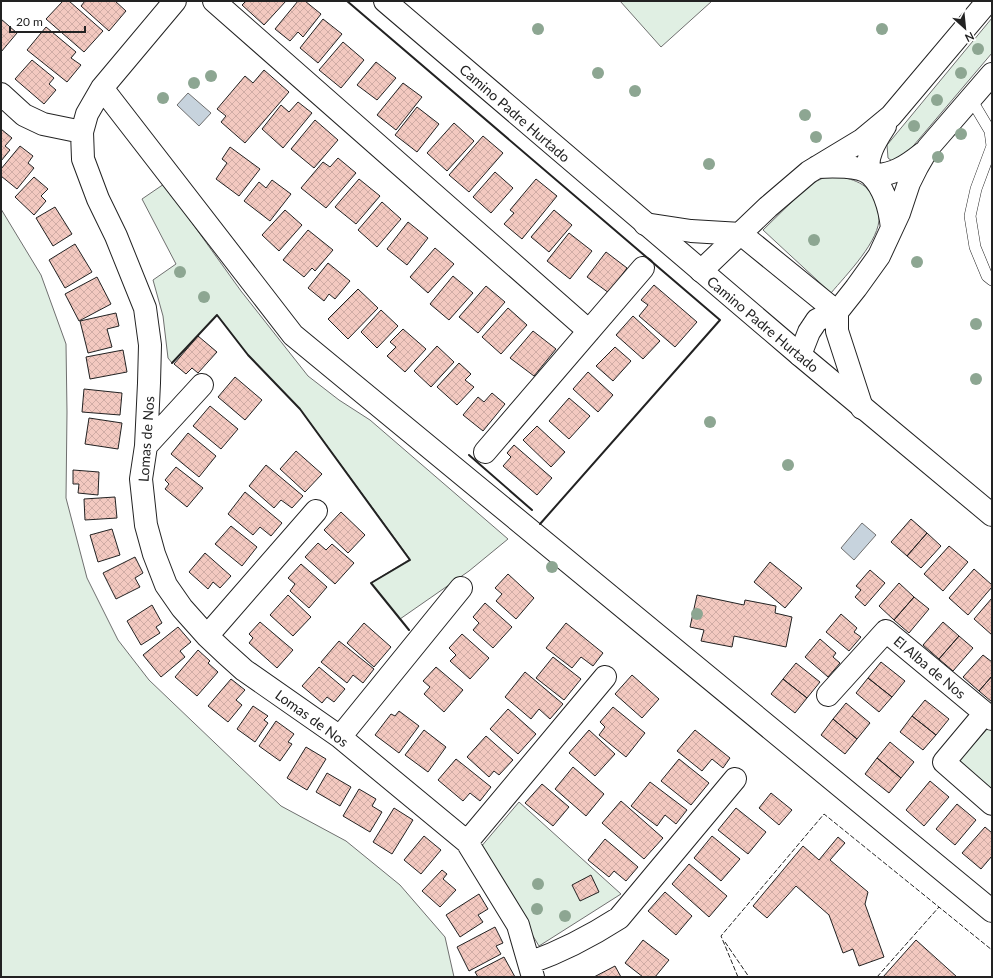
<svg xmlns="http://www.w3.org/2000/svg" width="993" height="978" viewBox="0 0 993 978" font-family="Lato,sans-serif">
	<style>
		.green { fill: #e0efe3; stroke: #6f6f6f }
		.water { fill: #c7d3dd; stroke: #6f6f6f }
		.building { fill: url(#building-cross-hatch); stroke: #222 }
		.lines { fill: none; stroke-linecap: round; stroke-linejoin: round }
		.service-casing { stroke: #222; stroke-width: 12 }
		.minor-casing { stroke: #222; stroke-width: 24 }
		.primary-casing { stroke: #222; stroke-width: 24 }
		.service { stroke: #fff; stroke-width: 11 }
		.minor { stroke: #fff; stroke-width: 22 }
		.primary { stroke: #fff; stroke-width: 22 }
		.fence { stroke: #222; stroke-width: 1; stroke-dasharray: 5 2; stroke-linecap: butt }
		.wall { stroke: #222; stroke-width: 2 }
		.tree { fill: #8da692 }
		.labels { text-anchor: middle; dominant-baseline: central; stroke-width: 3; stroke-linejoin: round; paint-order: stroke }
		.street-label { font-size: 14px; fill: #222; stroke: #fff }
	</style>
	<defs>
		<pattern id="building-cross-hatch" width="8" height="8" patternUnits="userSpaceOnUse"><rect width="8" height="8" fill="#f3c9c0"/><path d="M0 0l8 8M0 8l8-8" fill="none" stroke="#d0aca5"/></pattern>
	</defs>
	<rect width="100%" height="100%" fill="#fff"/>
	<path class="green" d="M620 1H712L661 47Z
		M992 18V53L903 158 892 161 888 158 887 145Z
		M833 175C852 179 871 183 876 204 877 208 879 212 879 216 881 240 846 275 831 293L763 230 809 185 823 178Z
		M164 184 241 291 308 376 339 400 370 420 508 539 469 571 400 619 371 583 410 559 300 409 248 355 217 315 172 363 168 358 163 316 153 280 176 264 142 199Z
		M1 209 41 275 66 344 67 412 66 498 87 578 118 640 149 680 281 806 346 841 400 885 445 937 454 977H1Z
		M988 728 992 731V794L956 764Z
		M519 802 621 894 539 946 480 848Z"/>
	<path class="water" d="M188 93 211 113 199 126 177 105Z
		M862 523 876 535 854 560 841 548Z"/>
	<path class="building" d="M63 1H69L103 31 84 52 46 19Z
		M85 1H115L126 11 109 31 81 6Z
		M246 1H286L264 25 242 5Z
		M298 1H305L321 14 303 37 298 32 290 41 275 29Z
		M1 19 17 33 1 52Z
		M323 19 342 34 318 63 300 48Z
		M46 27 76 52 71 58 81 65 67 82 27 50Z
		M343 42 364 60 341 88 319 70Z
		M32 60 54 78 49 84 56 90 44 104 15 79Z
		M376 62 396 78 377 100 357 85Z
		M264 70 289 92 245 143 221 122 226 116 217 109 245 76 253 83Z
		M403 83 422 97 396 130 377 115Z
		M298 102 312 113 283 148 262 129 281 105 289 112Z
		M417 107 439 124 417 152 395 135Z
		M315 120 338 140 314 168 291 149Z
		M454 123 474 141 447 171 427 153Z
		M1 129 12 138 5 146 10 150 1 161Z
		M483 136 503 153 469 192 449 175Z
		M20 146 33 156 28 163 34 168 17 189 1 176V169Z
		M230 147 260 169 239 196 216 179 227 163 222 159Z
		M338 158 356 173 326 208 301 188 323 162 330 167Z
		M495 172 513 188 491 213 473 197Z
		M34 177 48 189 41 196 46 201 34 215 15 197Z
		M359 179 380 196 356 224 335 207Z
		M536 179 557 196 522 239 504 224 514 213 510 210Z
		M272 180 291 194 270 221 244 201 259 182 266 188Z
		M382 202 401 219 377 247 358 230Z
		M55 207 72 234 53 246 36 218Z
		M285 210 302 225 279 251 262 235Z
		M554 210 572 225 549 252 531 237Z
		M408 222 428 238 407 265 387 249Z
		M308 230 333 250 315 271 312 268 304 277 283 260Z
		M569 233 592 251 570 279 547 261Z
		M75 244 92 272 65 288 49 260Z
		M435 248 454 264 428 293 410 277Z
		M606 252 627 268 609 293 587 277Z
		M328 263 350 281 335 299 329 294 324 301 308 288Z
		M453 276 473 293 449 320 430 304Z
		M97 277 111 304 79 321 65 294Z
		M654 285 697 322 675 347 639 316 648 305 641 300Z
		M486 286 505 302 478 333 459 317Z
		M358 289 378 308 348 339 328 319Z
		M508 308 527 325 501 354 482 337Z
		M381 310 398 326 377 348 361 332Z
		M116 313 119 326 107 329 112 347 88 353 80 321Z
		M633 316 660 341 643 359 616 335Z
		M403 329 426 349 405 372 387 356 396 347 390 342Z
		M533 331 556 349 534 376 510 358Z
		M198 336 217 352 198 373 192 368 186 374 174 364Z
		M437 346 454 362 431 387 414 371Z
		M615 347 631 361 613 381 596 366Z
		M123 350 127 372 90 379 86 357Z
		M459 363 471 374 465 380 474 387 457 405 437 387Z
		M588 372 613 395 598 412 573 389Z
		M235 377 262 400 245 420 218 397Z
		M84 389 122 393 120 415 82 412Z
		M492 393 505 404 483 431 463 415 478 397 484 402Z
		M569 398 590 416 569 439 549 421Z
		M210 406 238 429 221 449 193 426Z
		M89 418 122 423 118 449 85 444Z
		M537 426 565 452 551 467 523 440Z
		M188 433 216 456 199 477 171 454Z
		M514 445 552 478 537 495 503 466 511 457 507 453Z
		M296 451 322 474 305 492 280 469Z
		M266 465 303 496 292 508 281 500 274 508 249 486Z
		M176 467 203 488 187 507 165 489 169 484 165 480Z
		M73 470 99 472 98 495 78 493 79 484H73Z
		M245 492 282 523 271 536 260 527 253 535 228 514Z
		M115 497 117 518 85 520 84 499Z
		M341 512 365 535 348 553 324 530Z
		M911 519 927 533 907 556 891 542Z
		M231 526 257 547 242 566 215 544Z
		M112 529 120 555 98 562 90 535Z
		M927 533 941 546 921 568 907 556Z
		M318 543 326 550 332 544 354 563 335 584 305 557Z
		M949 546 968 562 943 591 924 574Z
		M205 553 231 576 220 588 213 582 208 589 189 572Z
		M135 557 143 573 135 578 140 587 116 599 103 573Z
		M770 562 802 588 785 608 754 582Z
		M301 564 327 587 309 608 290 591 295 584 288 578Z
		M974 569 992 585V587L968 615 949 598Z
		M870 570 885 583 865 606 855 597 861 590 856 586Z
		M508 574 534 598 516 619 496 601 502 594 495 588Z
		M899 583 914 597 894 620 879 606Z
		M288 595 311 617 293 636 270 615Z
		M697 595 744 605 745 600 776 606 775 613 792 617 786 647 734 636 732 647 701 641 704 630 690 627Z
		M914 597 929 609 909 633 894 620Z
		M992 598V635L974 619Z
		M485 603 512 627 493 648 473 630 479 623 473 617Z
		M152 605 162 623 156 627 160 633 141 645 127 621Z
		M841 614 857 628 854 632 861 637 849 651 826 632Z
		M260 622 293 650 277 668 249 643 253 638 249 634Z
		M943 622 959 636 939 659 923 645Z
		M364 623 391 647 374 667 347 643Z
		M566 623 603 653 593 666 581 657 572 668 546 648Z
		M178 627 191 642 180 651 185 657 161 677 143 655Z
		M462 634 489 658 470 679 450 661 456 655 449 648Z
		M959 636 973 648 953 671 939 659Z
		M820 639 836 653 833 657 840 663 828 677 805 657Z
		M339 641 374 669 363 683 353 675 347 683 321 662Z
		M198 650 210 661 208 663 218 672 197 696 175 677Z
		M983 655 992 662V676L979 691 963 677Z
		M553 657 581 679 564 700 536 678Z
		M881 662 905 681 892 697 868 678Z
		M796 663 820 682 807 698 783 679Z
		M319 667 345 689 334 702 327 697 322 703 302 686Z
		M436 667 463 690 444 712 424 694 430 687 423 681Z
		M525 672 563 704 550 719 539 709 531 719 505 697Z
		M632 675 659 699 642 718 615 694Z
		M992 676V702L979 691Z
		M868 678 892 697 879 712 856 693Z
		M231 679 245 690 236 700 242 705 228 722 208 706Z
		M783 679 807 698 795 713 771 694Z
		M925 700 949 719 936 735 912 716Z
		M846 703 870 723 857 739 833 719Z
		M253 706 268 716 264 720 268 723 255 742 237 729Z
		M613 707 645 733 626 757 599 735 605 727 600 722Z
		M508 709 536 734 518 754 490 729Z
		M399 711 419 726 399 753 375 735 391 714 395 716Z
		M912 716 936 735 923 750 900 732Z
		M833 719 857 739 845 754 821 735Z
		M276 721 294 734 288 742 292 744 280 761 259 746Z
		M424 730 446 747 428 772 405 755Z
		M589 730 615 754 595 776 569 753Z
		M695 730 730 758 723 768 712 759 702 771 677 751Z
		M486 736 513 760 499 775 494 771 489 777 467 757Z
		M890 742 914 762 901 778 877 758Z
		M306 747 326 759 307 790 287 778Z
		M877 758 901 778 889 793 865 774Z
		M456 759 491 787 480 801 470 793 463 801 438 780Z
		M679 759 709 783 691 805 661 781Z
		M573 767 604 794 586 816 555 789Z
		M327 773 351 787 340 806 316 792Z
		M930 781 949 797 924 826 906 810Z
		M650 782 687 810 676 824 665 815 657 826 631 806Z
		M542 784 569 807 553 826 525 803Z
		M359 789 376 799 372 806 382 812 370 832 343 816Z
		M771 793 792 810 779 825 759 808Z
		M621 801 663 838 644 859 602 823Z
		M957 804 976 820 955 845 936 829Z
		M394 808 413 820 392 854 373 842Z
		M736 808 766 832 748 854 718 830Z
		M985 827 992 833V856L981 869 962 853Z
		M424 836 441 850 421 874 404 860Z
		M712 836 740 859 721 881 694 858Z
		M838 837 845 843 830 860 868 892 865 904 884 957 859 966 853 949 843 953 829 915 796 886 767 918 753 906 803 846 819 860Z
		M605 839 638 867 626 881 614 871 609 877 588 860Z
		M689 864 727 896 709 917 672 884Z
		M442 870 447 874 443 879 456 890 440 907 422 891Z
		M591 875 599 892 580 901 572 885Z
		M665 892 692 916 676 935 648 911Z
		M479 894 488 909 478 915 483 922 460 937 446 915Z
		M495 927 503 943 496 946 501 954 469 971 457 947Z
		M643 940 669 960 655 977H643L625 963Z
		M916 940 957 977H883Z
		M504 957 515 977H478L475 972Z
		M615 966 621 977H594Z"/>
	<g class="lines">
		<defs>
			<path id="service" d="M971 99 990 131 992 146 976 189 970 216 975 247 987 276 992 280"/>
			<path id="minor" d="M175 1 102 88 87 114 82 132 83 159 98 199 116 236 145 308 150 345 149 383 146 446 141 479 146 525 154 554 166 585 182 608 207 636 224 652 244 670 340 737 467 842 518 925 533 977
				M214 1 589 331
				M102 88 293 335 992 911
				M1 94 24 115 43 124 82 132
				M885 126C876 140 864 158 870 174 890 178 908 165 923 153
				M817 167C830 166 861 165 871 175 885 189 890 210 892 228
				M645 224 691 231 741 234 837 312
				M701 271 768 207 809 172 862 140 891 116 988 1
				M837 312V331L862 408
				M800 355 809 332 817 320 837 312 856 288 879 256 899 213 909 183 917 167 928 148 992 74
				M146 446 202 385
				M485 452 643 268
				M207 636 316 511
				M828 695 886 631 992 719
				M985 713 944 762 992 804
				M340 737 461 588
				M467 842 605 677
				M529 963C560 952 591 936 619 918L735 779"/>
			<path id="primary" d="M385 1 800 355 992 515"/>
		</defs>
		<use href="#service" class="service-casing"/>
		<use href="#minor" class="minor-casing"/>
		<use href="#primary" class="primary-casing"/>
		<use href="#service" class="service"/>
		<use href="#minor" class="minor"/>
		<use href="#primary" class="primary"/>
		<path class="fence" d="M725 942 749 977
			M738 977 721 936 824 814 992 950
			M877 977 939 907"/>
		<path class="wall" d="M347 1 720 320 540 524
			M172 363 217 315 248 355 300 409 410 560 371 583 409 630
			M469 455 532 510"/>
	</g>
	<g class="tree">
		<circle cx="538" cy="29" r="6"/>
		<circle cx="882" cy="29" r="6"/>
		<circle cx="978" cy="49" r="6"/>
		<circle cx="598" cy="73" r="6"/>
		<circle cx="961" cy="73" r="6"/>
		<circle cx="211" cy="76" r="6"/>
		<circle cx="194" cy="83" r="6"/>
		<circle cx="635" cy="91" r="6"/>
		<circle cx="163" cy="98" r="6"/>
		<circle cx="937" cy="100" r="6"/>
		<circle cx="805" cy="115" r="6"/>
		<circle cx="914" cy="126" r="6"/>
		<circle cx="961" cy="134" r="6"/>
		<circle cx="816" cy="137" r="6"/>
		<circle cx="938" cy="157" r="6"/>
		<circle cx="709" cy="164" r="6"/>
		<circle cx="814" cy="240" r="6"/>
		<circle cx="917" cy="262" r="6"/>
		<circle cx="180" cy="272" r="6"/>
		<circle cx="204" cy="297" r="6"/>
		<circle cx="976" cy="324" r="6"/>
		<circle cx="976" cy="379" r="6"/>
		<circle cx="710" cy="422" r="6"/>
		<circle cx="788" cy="465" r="6"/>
		<circle cx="552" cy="567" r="6"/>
		<circle cx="697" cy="614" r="6"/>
		<circle cx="538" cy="884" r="6"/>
		<circle cx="537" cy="909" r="6"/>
		<circle cx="565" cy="916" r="6"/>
	</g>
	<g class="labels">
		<g class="street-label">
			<text transform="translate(515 113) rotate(41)">Camino Padre Hurtado</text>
			<text transform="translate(763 324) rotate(40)">Camino Padre Hurtado</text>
			<text transform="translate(146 439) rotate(-86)">Lomas de Nos</text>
			<text transform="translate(930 667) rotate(40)">El Alba de Nos</text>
			<text transform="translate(312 718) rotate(36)">Lomas de Nos</text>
		</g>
	</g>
	<rect width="993" height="978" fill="none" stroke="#222222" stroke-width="4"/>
	<g transform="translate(965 28) rotate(153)" stroke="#ffffff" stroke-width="3" paint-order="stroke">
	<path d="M0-3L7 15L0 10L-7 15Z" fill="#222222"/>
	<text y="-6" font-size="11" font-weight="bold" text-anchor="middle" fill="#222222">N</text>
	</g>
	<path d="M10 26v6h75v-6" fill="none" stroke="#222222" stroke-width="2"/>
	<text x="16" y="26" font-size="12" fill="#222222" stroke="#ffffff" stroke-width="3" paint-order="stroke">20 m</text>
</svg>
